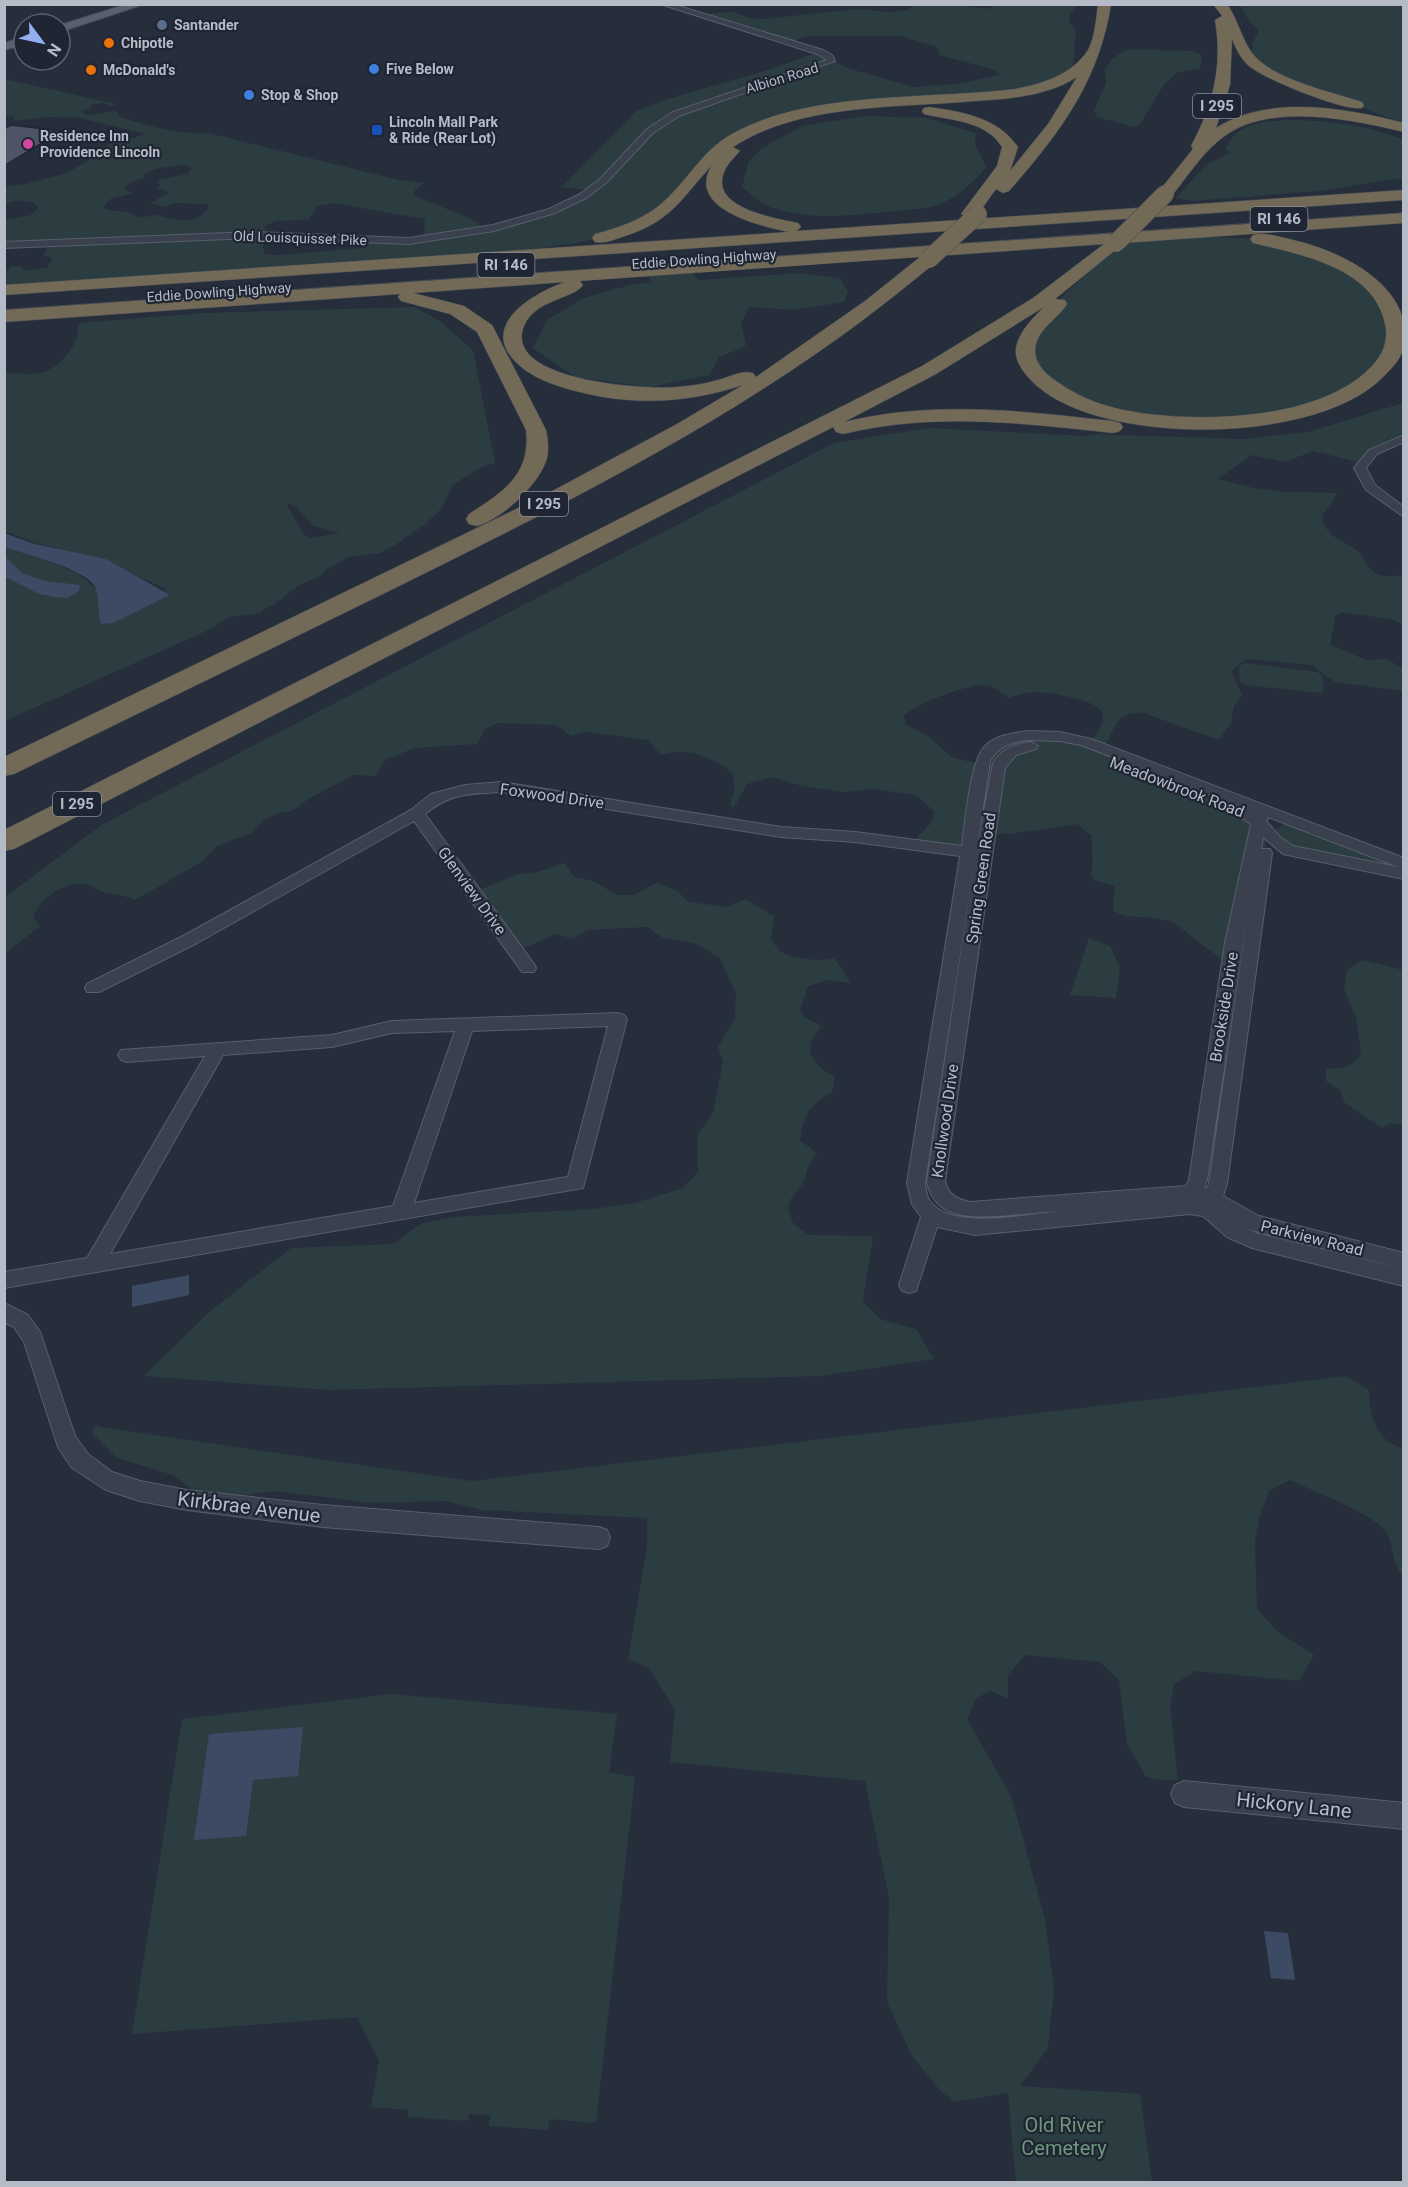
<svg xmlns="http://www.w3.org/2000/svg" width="1408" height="2187" viewBox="0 0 1408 2187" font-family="Roboto,sans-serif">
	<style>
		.green { fill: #2b3d40; fill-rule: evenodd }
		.water { fill: #3d4a64 }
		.building { fill: #4c5465; stroke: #212734; stroke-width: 1.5 }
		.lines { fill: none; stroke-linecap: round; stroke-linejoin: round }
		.minor-casing { stroke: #585e6b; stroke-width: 2 }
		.primary-casing { stroke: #434956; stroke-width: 2 }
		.motorway-casing { stroke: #454b58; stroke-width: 1 }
		.minor { fill: #3a404d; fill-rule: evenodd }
		.primary { fill: #585f6d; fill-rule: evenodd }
		.motorway { fill: #726a57; fill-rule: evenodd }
		.motorway-bridge-casing { stroke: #454b58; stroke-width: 19; stroke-linecap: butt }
		.motorway-bridge { stroke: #726a57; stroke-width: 18 }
		.service-dot { fill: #5c6f8a; stroke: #1f2532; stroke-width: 2 }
		.food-dot { fill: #e8710a; stroke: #1f2532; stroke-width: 2 }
		.shop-dot { fill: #3f7fe0; stroke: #1f2532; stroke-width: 2 }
		.transit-dot { fill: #1a4fb4; stroke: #1f2532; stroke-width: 2 }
		.hotel-dot { fill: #d1479c; stroke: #1f2532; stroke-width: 2 }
		.labels { text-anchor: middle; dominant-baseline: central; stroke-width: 4.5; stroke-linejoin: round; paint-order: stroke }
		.far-poi-label { font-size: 14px; font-weight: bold; fill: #b6bbc8; stroke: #1f2532; text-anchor: start }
		.far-street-label { font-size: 14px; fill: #b6bbc8; stroke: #1f2532 }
		.shield { fill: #1f2532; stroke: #898e9b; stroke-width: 1.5 }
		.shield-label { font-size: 15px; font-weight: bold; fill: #b6bbc8 }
		.street-label { font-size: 16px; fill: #b6bbc8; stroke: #1f2532 }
		.near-street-label { font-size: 20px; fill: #b6bbc8; stroke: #1f2532 }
		.near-park-label { font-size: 20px; fill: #6e977b; stroke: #1f2532 }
	</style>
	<rect width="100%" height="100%" fill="#262e3c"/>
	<path class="green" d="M948 4 986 9 1001 4 1075 5V8L1069 15V22L1076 30 1073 68 1058 80 1011 92 844 106 743 132 663 208 607 235 577 243 515 251 5 289V272L12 266 22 267 23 271 47 268 52 258 43 255 49 245H5L4 220 31 215 38 208 33 202 15 201 5 204V186L26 184 67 173 89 160C95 143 130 140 146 134L80 118 49 117 15 121 13 117 5 115V79L116 104 111 106 103 103 90 105 91 108 81 111 87 115 117 111 120 117C144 125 185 136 209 133L399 180 424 183 415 190 413 195 471 219 485 229C521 220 556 210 587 190L562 187 635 112 665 100 771 69 818 52 847 68 913 87 956 84 1001 75 992 69 939 55 937 47 901 36H810L797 39 792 44 699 14 733 12 750 18 764 19 856 9 889 12 907 10 914 6ZM179 165 188 166 192 169 187 174 157 180 160 185 155 188 165 190 168 193 151 203 163 207 175 203 206 204 209 206C199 227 175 220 158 215 153 214 146 218 140 217 135 216 131 213 127 212 118 210 111 212 103 208L110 199 134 193 125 190C128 181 136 180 145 178L143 175 155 169ZM332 203 425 219 424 238 371 240 362 248 278 255 265 254 263 249 265 226 277 221 308 220 318 206Z
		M1240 5H1403V123L1279 77 1251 60 1253 42 1259 30 1249 21Z
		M1128 49 1191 51 1202 55 1200 69 1178 72 1165 83 1140 124 1134 127 1097 117 1094 110 1106 83 1105 69 1113 58Z
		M865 116 926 118 976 133 975 144 986 167C975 182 957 197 940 204 925 210 910 209 895 211 854 215 806 222 767 206 758 202 750 193 742 187L749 161 762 148 802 126Z
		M1287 120C1328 120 1365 125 1403 139V178L1318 191 1192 201 1176 198 1206 165 1231 152 1226 150C1236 122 1261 122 1287 120Z
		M1191 236 1255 239 1341 266 1373 293 1389 319 1390 348 1379 365 1334 398 1244 419 1152 420 1053 392 1023 340 1034 325 1117 243Z
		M688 269 699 280 800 273 839 278 848 291 844 302 794 310 749 307 741 323 746 345 742 348 719 357 710 375 650 387 575 377 533 348 547 320 584 298 633 284 652 283 648 273Z
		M415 307 441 322 473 350 495 463 479 468 453 485 441 509 425 524 395 545 380 553 348 557 325 570 322 575 298 586 275 604 263 609 261 613 228 617 213 628 5 721 4 543 77 573 95 588 113 617 165 596 166 589 100 559 36 543 5 531V372C17 374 37 376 48 370 65 362 80 342 78 323L204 313ZM286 503 295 506 313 526 340 533 310 538 303 534Z
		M1403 403V434L1370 448 1358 462 1313 451 1285 462 1252 455 1218 479 1254 488 1287 492 1338 493 1322 516C1326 539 1343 539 1358 551 1365 557 1366 567 1375 573 1384 578 1394 576 1403 575L1404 626 1395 620 1342 612 1335 616C1335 626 1330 638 1331 645L1366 660 1386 659 1403 668V691L1335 682 1312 665 1247 659 1231 671 1242 695 1234 706 1231 723 1219 740 1144 713C1116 710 1114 730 1103 751L1270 813 1237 1041 1219 1037 1230 966 1173 922 1155 918 1125 916 1113 911 1115 886 1094 880 1091 876C1094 863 1091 850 1092 836L1077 824 1010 834 1002 833 988 839 981 857 910 845 932 822 934 811 915 795 874 789 843 792 802 786 772 777 747 784 733 809 730 803 735 788 732 773C712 756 686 747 661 755L648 740 586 732 571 736 556 725 497 723 484 730 477 744 414 748 385 760 375 776 354 775 310 798 290 812H282L265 819 251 833 217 846 203 861 135 900C124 895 114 895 103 892 97 890 92 886 86 884 65 881 40 897 33 917L40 926 5 954V897L103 824 834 443 929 428 1086 436 1089 434 1243 439 1308 432ZM975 685 991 686 1010 698C1027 688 1052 693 1070 697 1107 706 1113 715 1087 746 1064 740 1010 731 994 753 991 757 991 763 990 767L952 757 928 736 906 725 904 716C923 699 951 693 975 685Z
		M1245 663 1317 672 1322 675 1324 690 1321 693 1244 685 1240 682 1239 666Z
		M1285 824 1295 825 1403 864V874L1288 850 1274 835 1277 828Z
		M565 863 574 877 593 881 617 895H634L656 883 676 890 689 902 728 907 745 899 774 916 771 939C774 943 776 948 780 951 789 959 823 962 834 958L851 983 828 980 808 986 800 1010 804 1017 821 1026 811 1042 810 1054 823 1070 835 1077 832 1092C809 1106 804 1113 800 1140L817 1153 808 1167 804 1182 790 1200 788 1208 793 1223 808 1235 873 1236 863 1301 880 1319 916 1329 934 1359 821 1376 328 1390 144 1376 209 1312 291 1248 394 1244 420 1224 453 1217 593 1209 635 1203 683 1188 698 1172 697 1135 713 1113 723 1062 718 1047 735 1018 736 994 719 957 697 944 661 937 648 927 587 930 573 939 556 934 519 950 474 892 519 874 534 873Z
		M1089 938 1110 946 1120 967 1116 998 1070 995Z
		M1362 960 1403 970V1125L1391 1123 1382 1128 1344 1102 1341 1091 1326 1081V1068C1343 1070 1351 1068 1361 1054L1356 1017 1344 989 1347 971Z
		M1346 1376 1369 1390C1369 1416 1377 1442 1403 1448V1576C1390 1559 1395 1551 1387 1533 1380 1517 1309 1489 1290 1480L1269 1491 1259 1519 1255 1542 1257 1609 1277 1631 1314 1655 1299 1681 1196 1671 1174 1684 1170 1706 1178 1780H1160L1146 1777 1127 1744 1119 1680 1100 1662 1025 1655 1008 1675V1699L991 1691 976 1698 967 1719 1011 1796 1045 1919 1054 1989 1048 2048 1020 2086 1140 2094 1152 2182H1016L1008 2093 954 2102 939 2089 912 2056 887 2002 889 1898 865 1781 670 1762 675 1710 649 1668 628 1659 647 1546V1518L482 1510 446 1501 372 1503 276 1491 205 1499 173 1475 117 1458 91 1432 98 1424 99 1427 472 1481Z
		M391 1694 617 1714 609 1772 635 1777 596 2123 549 2119 548 2130 489 2126 490 2115 469 2114 468 2121 408 2117V2110L371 2107 379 2061 357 2017 132 2034 182 1719Z"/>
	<path class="water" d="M4 533 35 544 106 559 170 595 113 623 101 624C97 612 100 598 95 587 87 569 24 554 5 547Z
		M5 557 22 573 45 581 80 585 79 591 67 598 55 597 39 594 5 577Z
		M189 1275V1295L132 1307V1286Z
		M303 1727 298 1776 253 1780 246 1836 194 1840 209 1734Z
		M1264 1931 1288 1933 1295 1980 1271 1978Z"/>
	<path class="building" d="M11 125 62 131 4 166V129Z"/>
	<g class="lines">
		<defs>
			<path id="minor" d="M660 4H672L823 50 832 55 835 61 679 116 653 133 606 183 586 198 555 213 494 231 409 244 254 238 4 248V242L254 232 409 238 493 225 549 209 580 194 600 179 647 129 673 112 827 60 817 54Z
				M1404 435V442L1377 454 1366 468 1375 485 1404 507V517L1366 490 1354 468 1369 450Z
				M1028 731 1060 732 1091 739 1404 858V879L1283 854 1263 837 1261 849H1270L1272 853 1227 1184 1223 1196 1259 1216 1404 1253V1269L1248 1229 1256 1233 1404 1269V1286L1252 1248 1227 1237 1203 1216 1190 1214 975 1235 937 1227 916 1291 909 1293 902 1291 899 1285 921 1217 912 1204 907 1183 960 856 855 842 781 837 501 792C469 794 450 793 425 814L534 964 536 968 534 972H522L414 821 197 943 99 992H87L85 988 87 984 185 935 411 810 431 794 465 785 501 782 781 827 855 832 962 846C965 824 970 761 985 746 996 735 1013 733 1028 731ZM1028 740 1060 741 1081 745 1239 806 1231 811 1251 824 1225 943 1189 1180 1186 1186 970 1202C957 1199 948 1195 945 1181L1005 768 1016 755 1036 749 1038 746 1031 742C1014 744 1003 748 993 763L977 848 990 761C999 746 1011 742 1028 740ZM1268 817 1398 867 1293 846 1280 837 1266 821ZM975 858 927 1181C934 1223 979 1217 1012 1215 1030 1213 1049 1212 1068 1210 1036 1213 950 1232 930 1201 926 1196 926 1189 925 1183ZM1248 911 1209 1184 1207 1188 1204 1187 1207 1180Z
				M618 1013 624 1015 627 1019 583 1188 4 1288V1272L87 1258 205 1056 127 1062 121 1060 118 1055 121 1050 332 1035 392 1021ZM608 1026 568 1177 414 1203 472 1031ZM455 1031 393 1206 110 1254 223 1055 332 1047 392 1033Z
				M4 1303 28 1315 40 1332 75 1436 88 1454 112 1472 140 1481 187 1490 323 1505 599 1527 607 1530 610 1538 607 1546 599 1549 323 1527 187 1510 140 1501 106 1490 72 1468 58 1447 24 1342 14 1327 4 1322Z
				M1184 1781 1404 1803V1829L1184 1807 1175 1803 1171 1794 1175 1785Z"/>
			<path id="primary" d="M127 4H145L60 32V25Z
				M24 37V45L4 50V43Z"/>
			<path id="motorway" d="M1098 4H1111C1099 82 1059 134 1009 191L1003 193 996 189 975 218 969 219 961 214 997 166 1002 147C985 120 952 121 924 114L922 111 924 108 929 107C963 112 997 117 1018 147L1010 171 1048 124 1077 77C1048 96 1009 99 975 101 898 108 800 103 733 147L740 151C735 157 728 163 725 170 707 208 775 218 798 223L801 227 796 231 1404 190V200L4 295V285L789 232C760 226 685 209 712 165 680 200 671 222 622 237 613 240 604 244 595 242L592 238 595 234C618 228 642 220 661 204 687 182 701 151 732 134 810 90 927 100 1015 89 1042 84 1072 75 1088 50 1095 37 1096 19 1098 4Z
				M1213 4H1226L1229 7C1238 21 1242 39 1252 53 1271 79 1332 92 1362 102L1364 105 1362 108C1345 112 1264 79 1249 66 1241 59 1236 49 1232 39L1230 85 1216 128C1269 94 1346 108 1404 123V132C1353 120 1277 103 1229 133 1205 148 1188 176 1171 197H1159L1157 194 1159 191 1193 149 1191 146C1213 105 1223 66 1215 20L1222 16Z
				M1404 213V223L1124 243 1055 299 1065 300 1067 304C1057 320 1035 330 1035 352 1036 366 1048 376 1059 383 1082 399 1108 408 1135 412 1202 423 1319 420 1370 368 1382 356 1389 342 1385 324 1374 267 1298 254 1253 243L1250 239 1253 235C1265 232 1280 237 1293 240 1333 249 1391 275 1403 319 1405 326 1404 334 1404 341 1404 356 1394 366 1384 376 1320 444 1107 447 1037 386 1027 377 1014 363 1016 348 1019 331 1033 318 1044 307L936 374 844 422C936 400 1021 411 1113 421L1120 423 1123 427 1120 431 1113 433C1020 423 935 412 843 434L836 432 833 427 14 849 4 851V830L922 366 1033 298 1104 244 936 256 938 259 935 263C897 294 858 325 817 353 683 446 536 518 391 590 265 652 139 713 14 774L4 776V757L545 495 677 424 743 385C698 400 650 405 603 397 577 392 546 385 525 370 473 331 526 296 565 282L413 293 464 306 492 325 546 430C548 440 549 449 547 458 540 484 502 519 477 526L469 524 466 519 469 514C503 492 531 475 526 430L477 332 450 314 401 301 398 297 400 294 4 322V310ZM920 257 865 301 756 377 753 373C741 370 730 377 718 380 704 384 690 386 677 387 646 390 502 381 524 326 535 299 574 299 583 285L580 281Z"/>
		</defs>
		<use href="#minor" class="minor-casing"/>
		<use href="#primary" class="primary-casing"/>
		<use href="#motorway" class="motorway-casing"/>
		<use href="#minor" class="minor"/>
		<use href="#primary" class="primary"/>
		<use href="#motorway" class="motorway"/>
		<defs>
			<path id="motorway-bridge" d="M1116 243 1165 194
				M929 259 978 214"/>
		</defs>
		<use href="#motorway-bridge" class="motorway-bridge-casing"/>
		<use href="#motorway-bridge" class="motorway-bridge"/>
	</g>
	<circle class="service-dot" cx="162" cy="25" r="6"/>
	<g class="food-dot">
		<circle cx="109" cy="43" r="6"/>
		<circle cx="91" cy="70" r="6"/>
	</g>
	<g class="shop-dot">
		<circle cx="374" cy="69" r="6"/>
		<circle cx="249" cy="95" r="6"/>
	</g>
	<rect class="transit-dot" x="371" y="124" width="12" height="12" rx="3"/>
	<circle class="hotel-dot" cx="28" cy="144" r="6"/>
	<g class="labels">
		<g class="far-poi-label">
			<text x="174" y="25">Santander</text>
			<text x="121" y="43">Chipotle</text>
			<text x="386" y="69">Five Below</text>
			<text x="103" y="70">McDonald's</text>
			<text x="261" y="95">Stop &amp; Shop</text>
			<text x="389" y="122">Lincoln Mall Park<tspan x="389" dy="16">&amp; Ride (Rear Lot)</tspan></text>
			<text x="40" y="136">Residence Inn<tspan x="40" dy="16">Providence Lincoln</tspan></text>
		</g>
		<g class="far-street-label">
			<text transform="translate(782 78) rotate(-17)">Albion Road</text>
			<text transform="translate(300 238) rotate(2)">Old Louisquisset Pike</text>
			<text transform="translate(704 259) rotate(-4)">Eddie Dowling Highway</text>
			<text transform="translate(219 292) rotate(-4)">Eddie Dowling Highway</text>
		</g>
		<g class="shield">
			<rect x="1193" y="94" width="48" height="24" rx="4.5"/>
			<rect x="1250.5" y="207" width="57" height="24" rx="4.5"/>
			<rect x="477.5" y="253" width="57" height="24" rx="4.5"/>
			<rect x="520" y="492" width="48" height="24" rx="4.5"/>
			<rect x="53" y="792" width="48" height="24" rx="4.5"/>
		</g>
		<g class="shield-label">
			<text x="1217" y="106">I 295</text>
			<text x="1279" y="219">RI 146</text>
			<text x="506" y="265">RI 146</text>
			<text x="544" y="504">I 295</text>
			<text x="77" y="804">I 295</text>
		</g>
		<g class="street-label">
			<text transform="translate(1177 787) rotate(21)">Meadowbrook Road</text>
			<text transform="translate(552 796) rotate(8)">Foxwood Drive</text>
			<text transform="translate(981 878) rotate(-82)">Spring Green Road</text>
			<text transform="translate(472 891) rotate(54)">Glenview Drive</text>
			<text transform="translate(1224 1007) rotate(-81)">Brookside Drive</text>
			<text transform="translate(945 1121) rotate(-82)">Knollwood Drive</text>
			<text transform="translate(1312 1238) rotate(14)">Parkview Road</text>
		</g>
		<g class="near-street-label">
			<text transform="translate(249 1507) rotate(7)">Kirkbrae Avenue</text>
			<text transform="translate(1294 1805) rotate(6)">Hickory Lane</text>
		</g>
		<g class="near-park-label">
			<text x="1064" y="2125">Old River<tspan x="1064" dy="23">Cemetery</tspan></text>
		</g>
	</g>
	<rect width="1408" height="2187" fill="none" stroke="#b6bbc8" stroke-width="12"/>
	<g transform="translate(42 42) rotate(123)"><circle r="28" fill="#1f2532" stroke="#5b616e" stroke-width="1.5"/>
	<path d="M0-4.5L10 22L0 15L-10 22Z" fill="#92aef1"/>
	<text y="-9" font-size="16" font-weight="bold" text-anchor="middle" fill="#b6bbc8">N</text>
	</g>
</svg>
